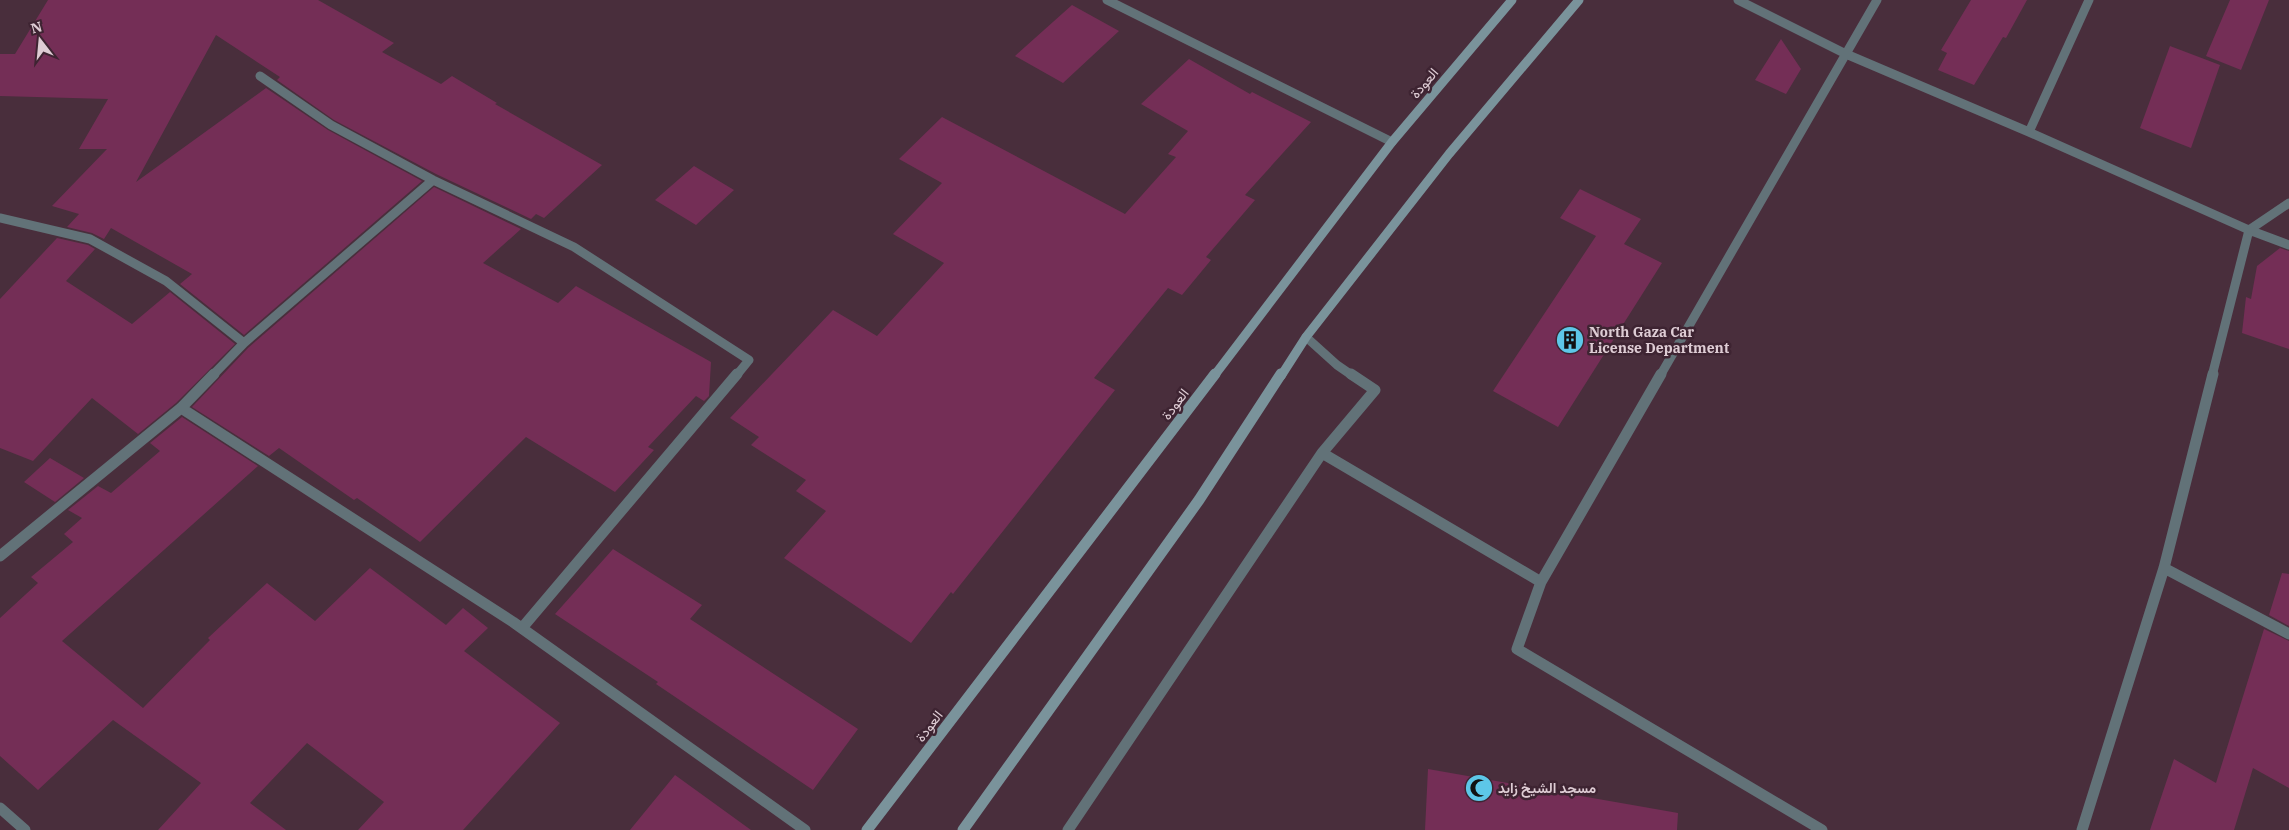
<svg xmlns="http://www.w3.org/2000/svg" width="2289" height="830" viewBox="0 0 2289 830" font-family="'IBM Plex Serif',Vazirmatn,serif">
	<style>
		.building { fill: #742e56 }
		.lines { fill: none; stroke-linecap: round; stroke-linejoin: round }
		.minor-far1 { stroke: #627278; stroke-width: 9 }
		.minor { stroke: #627278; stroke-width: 11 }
		.secondary-far1 { stroke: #7a939b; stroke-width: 9 }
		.secondary { stroke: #7a939b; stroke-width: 11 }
		.labels { text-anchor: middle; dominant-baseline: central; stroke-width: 5; stroke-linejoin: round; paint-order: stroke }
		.street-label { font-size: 14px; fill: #deccd4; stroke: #3e2432 }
		.poi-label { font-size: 14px; font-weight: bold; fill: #deccd4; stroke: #3e2432; text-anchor: start }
	</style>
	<rect width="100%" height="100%" fill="#492e3c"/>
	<path class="building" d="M48 0H318L394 43 382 52 441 84 452 76 497 103 495 104 602 165 544 218 536 214 531 219 436 174 334 120 277 80 280 77 216 35 136 182 266 88 328 130 422 181 244 335 180 284 192 274 111 228 104 239 92 233 67 227 79 214 52 206 107 149H79L108 99 0 96V54H15Z
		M1971 0H2027L2006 38 2003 37 1974 85 1938 70 1947 53 1941 50Z
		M2230 0H2269L2241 70 2206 56Z
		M1072 5 1119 31 1063 83 1015 56Z
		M1781 39 1801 69 1786 94 1755 80Z
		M2170 46 2220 65 2191 148 2140 128Z
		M1189 59 1250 94 1252 92 1311 122 1245 195 1255 200 1206 257 1211 260 1182 295 1168 288 1094 378 1115 390 953 594 951 592 911 643 784 558 826 511 796 491 806 480 751 445 759 437 730 418 833 310 877 336 944 263 893 234 942 183 899 159 942 117 1125 214 1176 157 1168 154 1188 131 1141 104Z
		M694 166 734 190 696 225 655 200Z
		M434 187 521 229 483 263 558 303 576 286 711 362 709 396 704 401 696 396 648 447 654 450 615 492 526 437 420 542 357 498 354 500 279 448 269 456 192 407 248 348Z
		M1580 189 1641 219 1624 244 1662 263 1558 427 1493 391 1596 236 1560 218Z
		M57 238 88 245 95 249 66 281 132 324 170 292 235 344 176 403 138 434 92 398 33 461 0 448V299Z
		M2280 248 2289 251V349L2242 333 2246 297 2251 299 2257 266Z
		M182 417 258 466 62 641 143 708 210 640 208 638 267 583 315 621 370 568 446 625 463 608 488 628 464 651 560 723 463 830H358L384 802 307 743 250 803 286 830H158L201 783 113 720 38 790 0 756V618L38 583 31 577 73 542 64 534 82 518 68 510 98 486 111 493 160 451 150 443Z
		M50 458 84 478 55 502 24 482Z
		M613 549 702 605 690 619 858 729 813 790 656 684 658 682 555 614Z
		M2282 573 2289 574V626L2269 615Z
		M2264 629 2289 641V788L2253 768 2234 830H2150L2174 759 2216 783Z
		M1428 769 1678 813 1677 830H1425Z
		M675 775 751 830H630Z"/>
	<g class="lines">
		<path class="minor-far1" d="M1107 0 1392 142
			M1738 0 1846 54 2029 132 2249 230 2289 245
			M260 76 331 125 433 180 574 247 749 360 736 376
			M2029 132 2089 0
			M0 218 90 239 166 281 244 343
			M1306 337 1337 365 1353 376
			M212 376 244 343 433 180
			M1660 376 1877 0
			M2212 376 2249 230 2289 203"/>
		<path class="minor" d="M1351 374 1375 390 1322 453 1541 582 1517 649 1822 830
			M181 408 513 622 805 830
			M0 556 181 408 214 374
			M2164 568 2289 634
			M1541 582 1661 374
			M522 628 737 374
			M0 808 25 830
			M1068 830 1322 453
			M2082 830 2164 568 2213 374"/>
		<path class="secondary-far1" d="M1214 376 1392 142 1512 0
			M1281 376 1306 337 1449 154 1579 0"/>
		<path class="secondary" d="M867 830 1215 374
			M963 830 1199 500 1281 374"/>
	</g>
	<defs>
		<symbol id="building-disc" viewBox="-11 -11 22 22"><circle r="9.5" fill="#5dc7e8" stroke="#3e2432"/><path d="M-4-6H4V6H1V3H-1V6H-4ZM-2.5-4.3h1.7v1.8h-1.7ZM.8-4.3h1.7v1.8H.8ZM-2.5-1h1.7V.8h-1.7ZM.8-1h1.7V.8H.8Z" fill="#111"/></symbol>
		<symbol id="mosque-disc" viewBox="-11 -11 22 22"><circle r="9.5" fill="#5dc7e8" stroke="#3e2432"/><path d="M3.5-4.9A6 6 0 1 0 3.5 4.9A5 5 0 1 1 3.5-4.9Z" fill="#111"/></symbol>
	</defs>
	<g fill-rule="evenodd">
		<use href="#building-disc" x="1554" y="324" width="32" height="32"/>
		<use href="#mosque-disc" x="1463" y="772" width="32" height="32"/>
	</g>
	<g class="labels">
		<g class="street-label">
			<text transform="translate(1424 83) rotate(-50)">العودة</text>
			<text transform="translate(1175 404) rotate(-53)">العودة</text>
			<text transform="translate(929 726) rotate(-53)">العودة</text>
		</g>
		<g class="poi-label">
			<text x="1589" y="332">North Gaza Car<tspan x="1589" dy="16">License Department</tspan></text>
			<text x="1498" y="788">مسجد الشيخ زايد</text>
		</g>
	</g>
	<g transform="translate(40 40) rotate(344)" stroke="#3e2432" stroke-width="4" paint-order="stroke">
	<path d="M0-4L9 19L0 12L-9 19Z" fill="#deccd4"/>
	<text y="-8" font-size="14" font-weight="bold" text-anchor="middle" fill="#deccd4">N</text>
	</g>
</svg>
